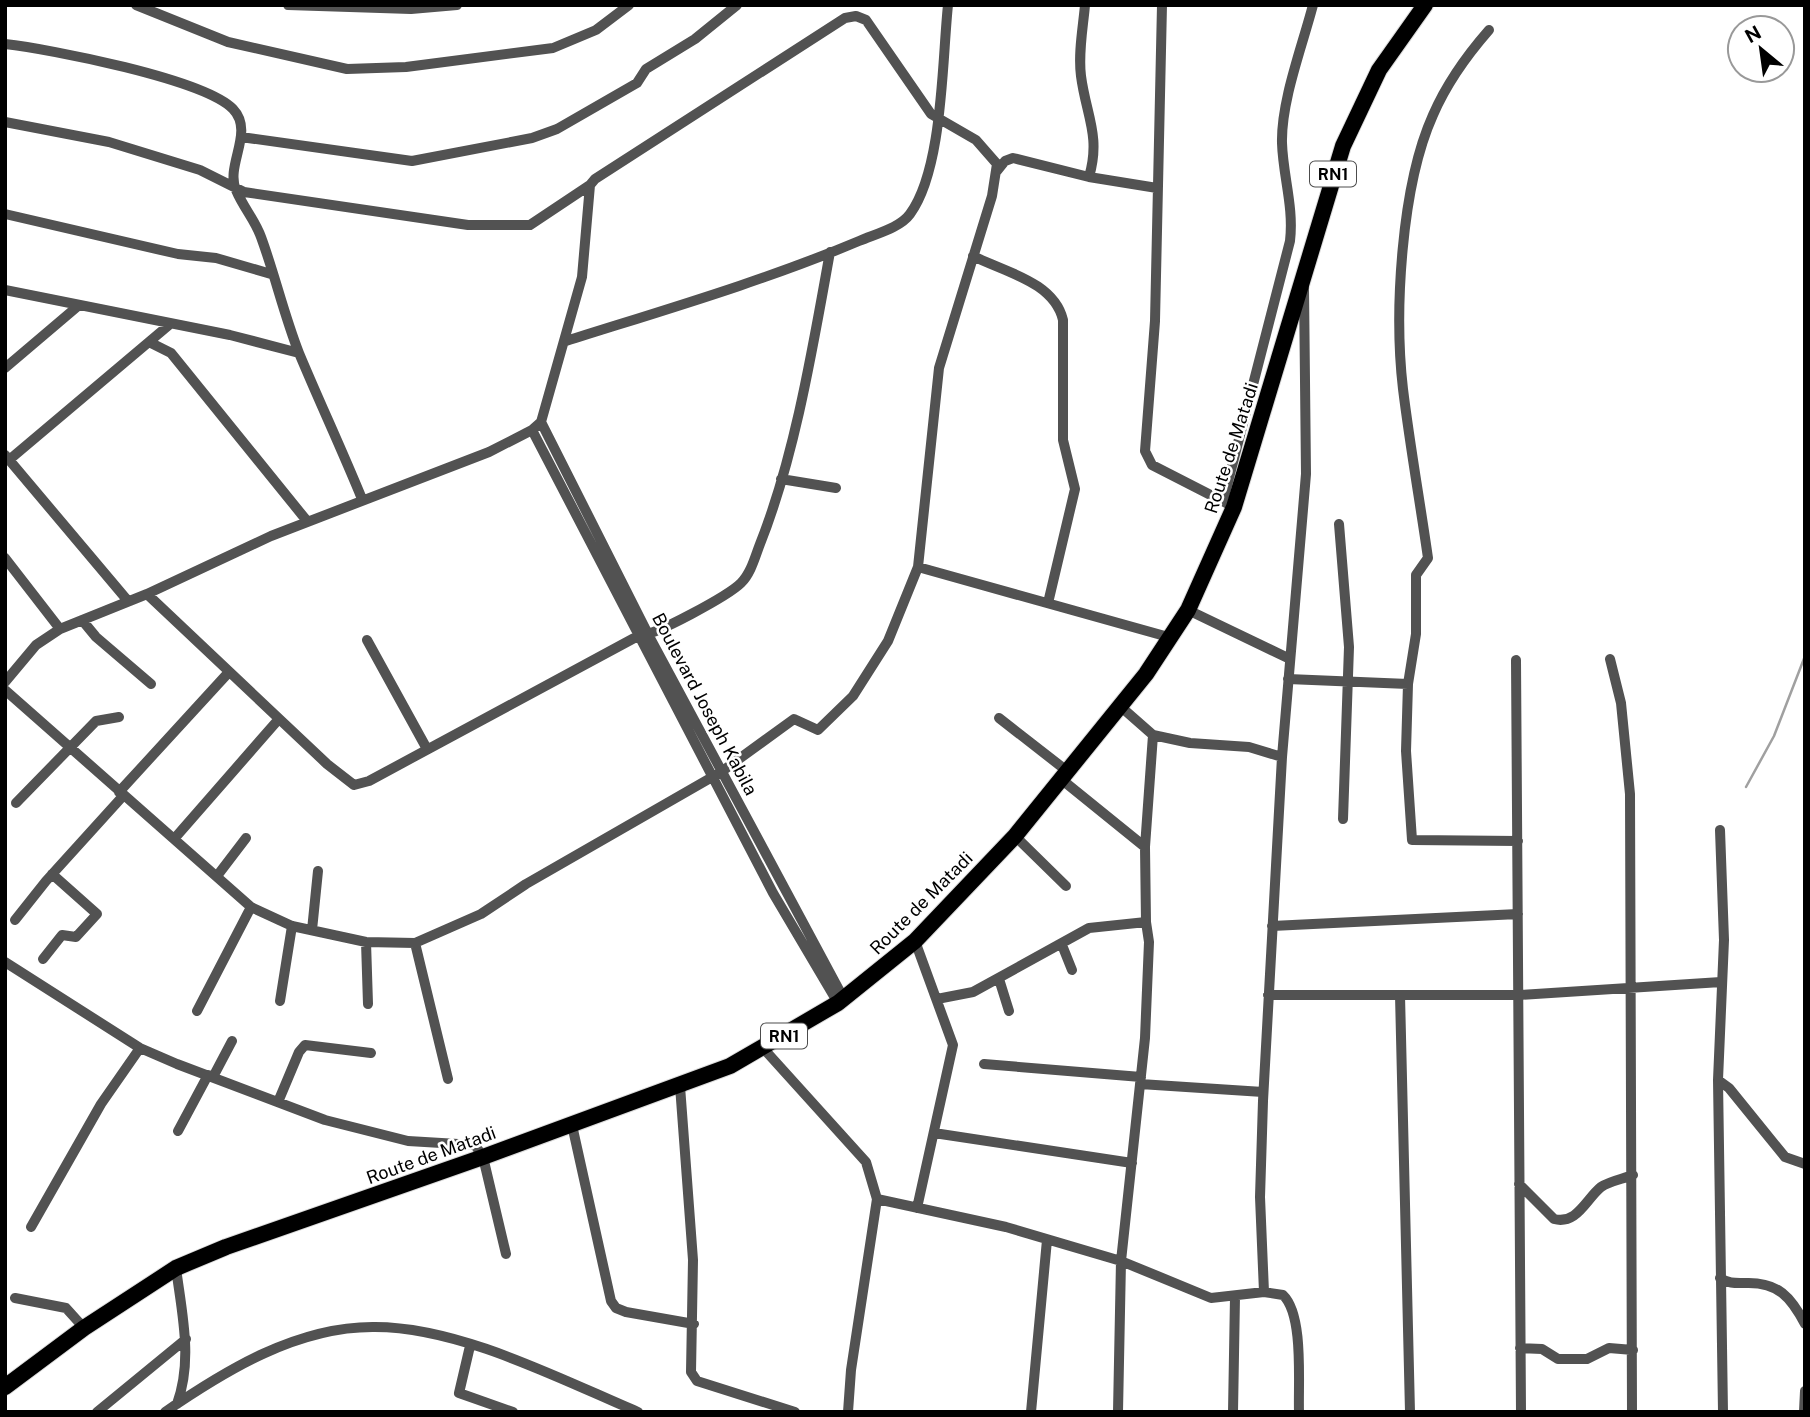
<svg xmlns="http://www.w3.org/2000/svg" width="1810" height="1417" viewBox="0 0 1810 1417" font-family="'Public Sans',sans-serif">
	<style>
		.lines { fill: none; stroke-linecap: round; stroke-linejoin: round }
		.stream { stroke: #a0a0a0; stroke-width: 2.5 }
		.highway-casing { stroke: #dbdbdb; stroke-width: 18 }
		.minor { stroke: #525252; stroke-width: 10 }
		.highway { stroke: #000; stroke-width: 16 }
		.labels { text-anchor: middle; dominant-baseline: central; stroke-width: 5; stroke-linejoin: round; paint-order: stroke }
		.shield { fill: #fff; stroke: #4c4c4c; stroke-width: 2 }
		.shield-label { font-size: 16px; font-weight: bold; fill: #000 }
		.street-label { font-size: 18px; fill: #000; stroke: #fff }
	</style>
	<rect width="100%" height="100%" fill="#fff"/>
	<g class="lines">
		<path class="stream" d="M1746 787 1774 736 1805 656"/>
		<defs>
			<path id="highway" d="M5 1387 84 1328 176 1268 226 1247 483 1157 730 1066 838 1003 915 941 1015 836 1146 674 1188 610 1234 507 1343 146 1379 70 1425 5"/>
		</defs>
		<use href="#highway" class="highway-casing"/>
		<path class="minor" d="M136 5 228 42 347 69 406 67 553 48 596 30 629 5
			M288 5 411 9 457 5
			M1162 5 1155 321 1145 451 1152 465 1234 507
			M1489 30C1468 54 1446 85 1433 115 1401 186 1394 312 1403 389 1410 446 1420 502 1428 558L1416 575V634L1408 684 1406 751 1412 840 1518 841
			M5 44C50 49 204 79 233 109 255 132 225 165 236 190 243 207 255 220 261 237 275 275 284 315 299 353 319 401 342 450 362 499
			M5 122 109 142 200 170 244 192 468 225H530L590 185
			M241 137 412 161 532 138 557 129 637 83 646 69 695 39 737 5
			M997 171 1005 161 1013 158 1089 177C1101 136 1086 115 1081 76 1078 53 1083 28 1085 5
			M1089 177 1157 188
			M5 214 178 254 216 258 271 274
			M973 256C1005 272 1054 282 1063 320V440L1075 489 1048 603
			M5 290 230 335 299 353
			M566 341C664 310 764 281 859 241 875 234 900 228 910 214 943 169 942 61 948 5
			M149 342 171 353 307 521
			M5 368 78 306
			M541 422 649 636 844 999
			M532 430 773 893 838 1003
			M5 455 128 601
			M9 460 169 325
			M781 479 836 488
			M1223 501 1290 241C1294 207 1283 176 1282 143 1281 101 1302 47 1313 5
			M1339 524 1349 647 1343 819
			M5 558 60 629
			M918 567 1172 638
			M147 594 327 764 354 785 369 781 638 636C655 636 729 595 741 583 751 573 755 557 760 544 795 456 813 346 830 252
			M1188 610 1290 659
			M82 620 96 637 151 684
			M367 640 427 749
			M1610 659 1621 703 1630 794 1632 1412
			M1516 660 1521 1412
			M1288 679 1408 684
			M5 682 36 645 60 629 147 594 271 536 489 452 532 430 541 422 582 277 590 185 595 179 845 18 856 16 866 20 931 114 976 140 997 164 992 196 939 368 918 567 888 641 853 696 818 730 794 719 721 772 526 884 481 914 415 943 366 942 292 926 251 907 5 690
			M1120 706 1153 735 1190 743 1249 747 1282 757
			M999 718 1067 771
			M1061 779 1145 847
			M119 792 229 672
			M16 803 96 721 119 717
			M1720 830 1724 940 1718 1080 1723 1412
			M1015 836 1066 886
			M174 839 278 720
			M217 876 246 838
			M15 920 46 881 123 796
			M1272 926 1518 914
			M312 930 318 871
			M915 941 953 1045 917 1208
			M366 942 368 1004
			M415 943 448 1079
			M1062 945 1072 970
			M43 959 62 935 76 937 97 914 52 874
			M5 962 140 1048 177 1064 325 1120 408 1141 475 1145 483 1157 506 1254
			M999 979 1009 1011
			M1268 995H1519L1721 982
			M1400 995 1410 1412
			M937 999 973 992 1089 928 1146 922
			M280 1001 292 926
			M197 1011 251 907
			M763 1048 866 1162 877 1199 1006 1227 1121 1261 1211 1298 1264 1292 1283 1295C1304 1315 1298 1383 1299 1412
			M984 1064 1141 1077
			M213 1077 232 1041
			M1718 1080 1729 1088 1785 1157 1805 1164
			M1140 1084 1263 1092
			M680 1086 693 1260 691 1372 697 1381 795 1412
			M278 1102 299 1052 305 1045 371 1053
			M572 1125 611 1301 616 1308 626 1312 694 1324
			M178 1131 208 1075
			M934 1133 1132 1163
			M1519 1184 1554 1219C1577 1225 1586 1199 1601 1187 1610 1181 1623 1179 1633 1175
			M31 1227 101 1104 140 1048
			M176 1268C182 1314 193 1360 177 1404
			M1720 1278C1729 1284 1736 1283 1746 1283 1778 1282 1791 1297 1805 1324
			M1264 1292 1260 1197 1263 1101 1282 757 1306 474 1304 288
			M15 1298 66 1308 84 1328
			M470 1346 459 1393 513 1412
			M1520 1348 1542 1349 1558 1359H1587L1609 1348 1633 1350
			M97 1412 186 1339
			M165 1412C226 1370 298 1326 375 1327 460 1327 560 1379 638 1412
			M848 1412 851 1370 877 1199
			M1031 1412 1047 1240
			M1118 1412 1121 1261 1145 1038 1149 942 1146 922 1145 847 1153 735
			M1233 1412 1235 1297
			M1804 1412 1805 1391"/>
		<use href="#highway" class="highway"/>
	</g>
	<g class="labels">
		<g class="shield">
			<rect x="1310" y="161.5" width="46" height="25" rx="5"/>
			<rect x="761" y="1023.5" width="46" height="25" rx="5"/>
		</g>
		<g class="shield-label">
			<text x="1333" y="174">RN1</text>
			<text x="784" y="1036">RN1</text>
		</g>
		<g class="street-label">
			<text transform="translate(1231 448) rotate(-72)">Route de Matadi</text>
			<text transform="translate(705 704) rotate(62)">Boulevard Joseph Kabila</text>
			<text transform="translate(921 903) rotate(-45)">Route de Matadi</text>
			<text transform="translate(431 1155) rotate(-20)">Route de Matadi</text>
		</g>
	</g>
	<rect width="1810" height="1417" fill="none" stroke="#000000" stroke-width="14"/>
	<g transform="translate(1761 49) rotate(331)"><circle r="33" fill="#ffffff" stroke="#999999" stroke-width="2"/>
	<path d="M0-5L12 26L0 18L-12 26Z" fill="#000000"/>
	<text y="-10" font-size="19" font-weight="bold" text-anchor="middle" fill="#000000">N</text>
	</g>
</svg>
